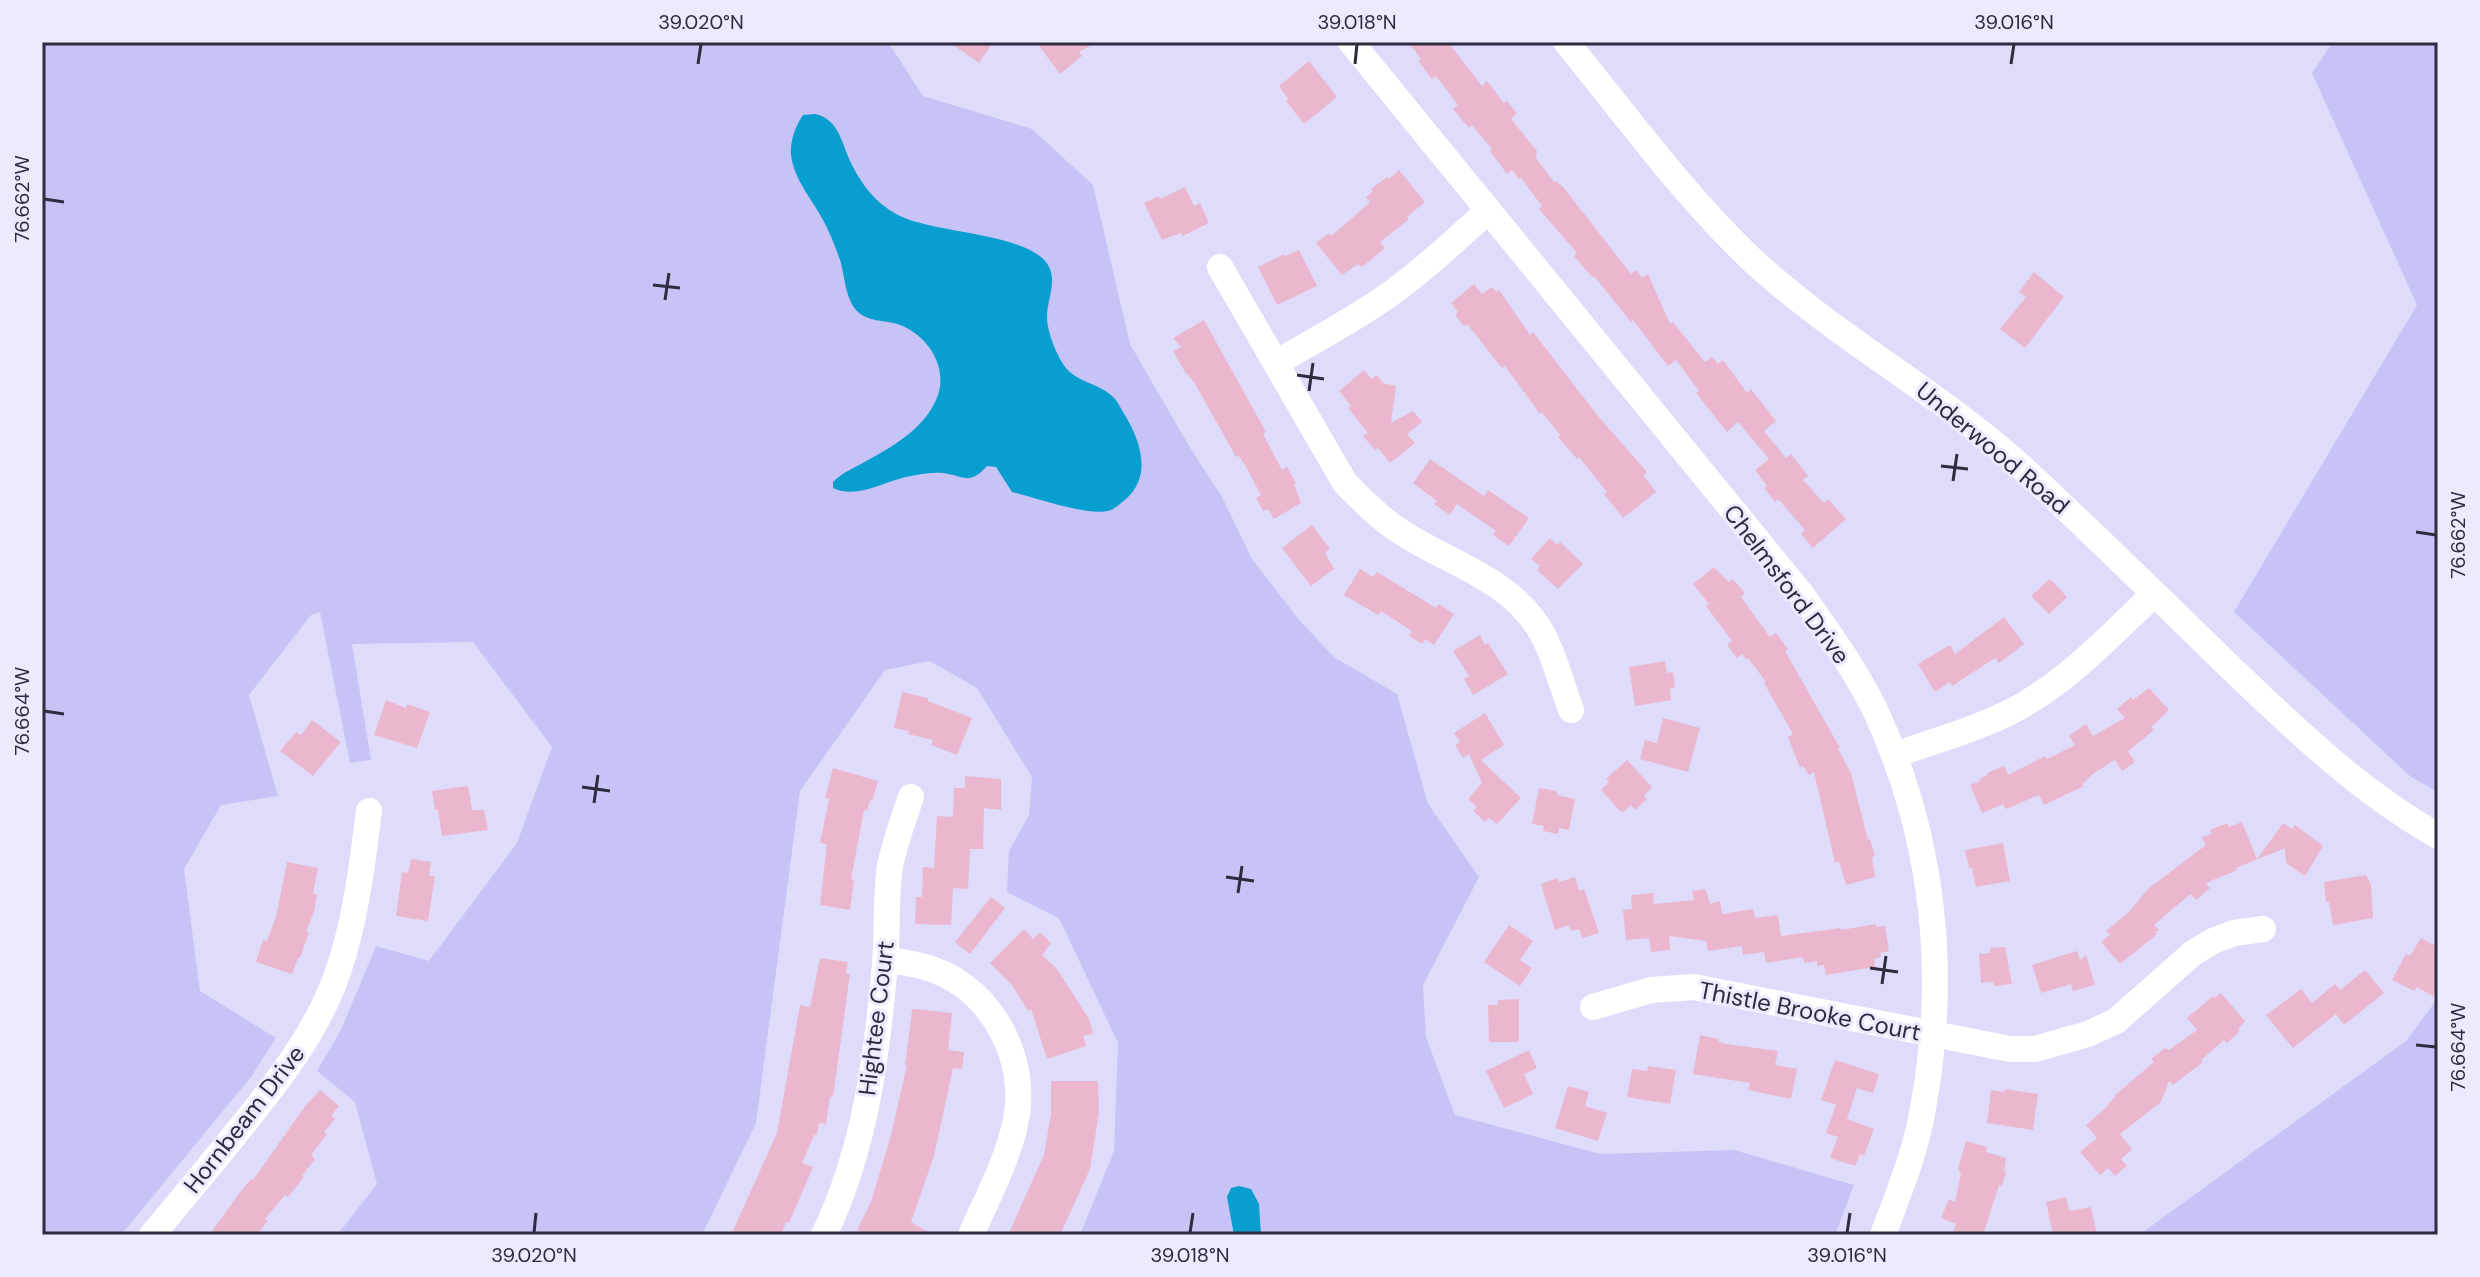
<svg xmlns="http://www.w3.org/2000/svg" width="2480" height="1277" viewBox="0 0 2480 1277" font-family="'DM Sans',sans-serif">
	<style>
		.green { fill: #c8c3f6 }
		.water { fill: #089ecf }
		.building { fill: #ebb7cf }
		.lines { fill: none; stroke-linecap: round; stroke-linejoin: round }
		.minor { stroke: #fff; stroke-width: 26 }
		.ticks { fill: none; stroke: #2d2b3d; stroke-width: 3 }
		.labels { text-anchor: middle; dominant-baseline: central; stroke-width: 6; stroke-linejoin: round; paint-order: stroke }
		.street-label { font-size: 24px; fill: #2d2b3d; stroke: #eceaff }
		.neatline { fill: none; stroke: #2d2b3d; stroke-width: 3 }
		.ticks-label { font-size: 20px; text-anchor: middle; fill: #2d2b3d }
	</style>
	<rect width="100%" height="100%" fill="#dedcfa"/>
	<path class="green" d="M42 42H888L923 96 1032 129 1093 185 1130 344 1189 446 1222 497 1252 559 1300 621 1334 657 1397 694 1428 804 1479 877 1423 985 1426 1037 1455 1115 1600 1154 1734 1150 1854 1185 1835 1235H1080L1114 1151 1118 1043 1059 918 1007 892 1009 851 1029 815 1032 777 977 688 930 661 885 670 800 791 756 1123 702 1235H337L377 1184 355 1102 317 1071 341 1030 376 946 429 961 517 843 552 747 473 642 352 644 371 760 350 763 320 612 311 615 249 695 278 796 221 805 184 869 200 991 276 1038 251 1077 121 1235H66L61 1232 56 1235H42Z
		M2333 42H2438V792L2411 777 2234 612 2417 305 2312 73Z
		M2438 998V1235H2139L2406 1041Z"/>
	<path class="water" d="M815 114C840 119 842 146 852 165 862 185 876 203 896 214 931 234 1028 232 1048 265 1058 281 1046 302 1047 319 1048 333 1055 351 1063 364 1075 383 1098 382 1113 397 1117 400 1120 407 1123 412 1140 439 1153 475 1126 499 1122 502 1116 508 1111 510 1092 518 1034 497 1012 492L996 467 987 466C969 486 965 476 943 473 933 472 921 474 911 476 886 480 858 500 833 488V482C844 471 855 468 868 460 896 445 927 426 938 395 948 365 926 333 897 324 884 320 868 322 857 311 845 298 845 276 840 260 835 246 830 233 823 220 812 199 794 180 791 155 790 141 795 127 803 115Z
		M1239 1186 1251 1189 1259 1204 1261 1235H1234L1227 1197 1231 1188Z"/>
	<path class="building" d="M949 42H993L979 63Z
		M1036 42H1097L1079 52 1082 56 1060 74Z
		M1408 42H1448L1482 86 1487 81 1504 103 1507 101 1517 113 1511 119 1537 151 1536 158 1554 182 1556 181 1564 188 1631 274 1636 270 1642 278 1648 274 1670 324 1673 322 1705 362 1712 357 1718 364 1723 360 1747 393 1751 389 1776 421 1764 431 1786 458 1791 454 1808 476 1803 480 1824 503 1828 499 1846 519 1813 548 1801 534 1805 530 1778 499 1775 502 1764 488 1767 486 1755 470 1769 459 1738 422 1727 432 1696 393 1699 391 1676 360 1668 366 1633 320 1631 322 1594 276 1592 277 1574 256 1577 253 1539 209 1542 206 1521 178 1519 179 1512 170 1507 174 1490 151 1492 149 1472 125 1469 128 1453 109 1458 105 1440 81 1435 76 1432 79 1418 61 1421 59Z
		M1309 61 1337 97 1304 124 1286 101 1288 99 1279 86Z
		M1399 170 1425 202 1407 217 1409 219 1380 242 1385 248 1362 267 1358 264 1342 275 1316 243 1329 233 1331 236 1351 219 1370 202 1366 197 1373 191 1371 189 1387 177 1389 179Z
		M1185 187 1194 206 1200 203 1209 223 1183 236 1181 233 1162 240 1144 203 1159 196 1160 199Z
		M1299 250 1317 286 1277 305 1258 267 1284 254 1285 256Z
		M2034 272 2064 297 2025 348 2000 329 2026 297 2019 292Z
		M1474 284 1482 294 1492 287 1496 292 1499 290 1530 335 1533 332 1598 416 1647 472 1643 475 1656 492 1623 518 1604 494 1607 492 1579 457 1577 459 1558 437 1560 435 1542 412 1540 414 1505 366 1502 368 1467 324 1464 326 1455 315 1458 312 1451 303Z
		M1204 320 1266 432 1263 434 1282 470 1287 467 1296 483 1294 484 1301 503 1274 519 1268 509 1263 511 1256 498 1261 495 1245 465 1238 455 1236 457 1194 382 1185 372 1173 351 1181 347 1173 338Z
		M1364 370 1372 379 1377 375 1383 383 1396 386 1391 423 1413 411 1422 422 1407 434 1415 443 1390 463 1378 448 1375 450 1363 436 1368 433 1348 408 1351 406 1339 391Z
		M1430 459 1484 496 1488 490 1529 518 1509 546 1493 535 1496 531 1457 504 1450 515 1434 504 1437 501 1413 483Z
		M1312 525 1330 549 1325 553 1334 569 1311 586 1282 548Z
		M1550 538 1557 545 1560 542 1583 564 1558 589 1537 570 1540 566 1531 559Z
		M1714 567 1729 582 1733 579 1745 593 1741 597 1770 637 1776 633 1788 649 1785 651 1840 748 1838 749 1851 773 1868 840 1870 839 1875 856 1872 857 1875 877 1846 885 1839 861 1835 863 1814 772 1809 775 1803 766 1800 768 1788 737 1793 734 1764 683 1766 682 1748 658 1746 659 1742 654 1737 658 1727 645 1732 641 1706 606 1709 604 1693 584Z
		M1360 569 1373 577 1377 572 1436 608 1439 604 1454 614 1434 645 1425 639 1422 644 1409 636 1412 631 1381 611 1378 615 1344 595Z
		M2050 579 2067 597 2049 614 2031 596Z
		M2004 617 2024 644 1999 663 1995 658 1952 686 1950 682 1935 692 1918 664 1950 645 1955 654Z
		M1480 635 1485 645 1488 643 1508 674 1473 695 1464 679 1469 676 1453 651Z
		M1665 661 1667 673 1673 672 1675 687 1670 689 1671 700 1635 706 1629 667Z
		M2149 688 2169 710 2151 727 2154 730 2128 751 2135 762 2122 771 2115 760 2094 773 2082 784 2084 786 2044 805 2039 795 2006 809 2003 804 1982 813 1970 785 1980 781 1979 779 1988 775 1987 773 2004 766 2008 775 2045 756 2047 759 2075 745 2069 736 2086 724 2093 736 2125 718 2117 709 2131 697 2133 700Z
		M902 692 928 698V701L972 718 957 755 931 745 933 740 908 734 909 731 894 728Z
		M386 700 406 708 407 704 430 712 417 748 374 735Z
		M1485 713 1504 745 1481 760 1521 798 1497 824 1489 818 1485 822 1473 811 1477 807 1468 799 1482 783 1469 754 1463 758 1455 745 1460 742 1454 733Z
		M1663 718 1700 728 1688 772 1640 759 1645 740 1657 743Z
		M312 720 341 742 313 776 280 751 296 732 301 735Z
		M1627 760 1652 787 1644 796 1647 799 1635 810 1631 805 1622 813 1601 790 1609 782 1606 779Z
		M833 768 878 781 872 801 870 800 867 811 864 810 851 879 854 880 850 910 820 905 827 844 820 843 829 799 825 798Z
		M965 776 1001 779V810L984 808 983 849H970L968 889 953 888 951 925 915 924 916 897H922L923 867 934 868 937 816 953 817 954 788H965Z
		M468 786 472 810H484L488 830 442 836 438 810H435L432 791Z
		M1539 788 1557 791V795L1575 799 1569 830 1559 828 1558 834 1543 831 1544 826 1532 824Z
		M2242 822 2257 859 2283 823 2292 829 2295 825 2323 846 2305 876 2286 863 2285 848 2236 868 2237 870 2206 883 2210 888 2196 900 2191 894 2176 906 2154 925 2159 930 2155 933 2157 934 2120 964 2101 942 2110 935 2106 931 2129 912 2148 889 2206 845 2202 837 2212 834 2210 830 2227 823 2229 827Z
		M2003 843 2010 881 1976 887 1972 868H1969L1965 850Z
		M411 859 431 862 429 876H435L428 921 396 916 402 872 408 873Z
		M287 862 318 868 313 894H317L314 912 306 931 309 932 300 958H298L292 974 256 962 263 940 267 941 276 917Z
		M2366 875 2371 885 2373 918 2333 925 2329 902H2326L2324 882Z
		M1575 877 1579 891 1584 889 1599 933 1582 938 1579 929 1571 931 1569 925 1555 930 1541 884 1558 878 1559 882Z
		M1706 889 1710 904 1720 901 1722 914 1753 909 1755 918 1778 915 1781 936 1840 928 1841 930 1876 924V927L1885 926 1889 951 1880 953 1881 957 1874 959 1875 967 1826 975 1824 965 1817 966V961L1804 963 1803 957 1766 963 1764 952 1743 955 1742 946 1708 951 1706 941 1669 936 1670 950 1651 952 1649 938 1626 940 1623 910 1632 909 1631 895 1653 893 1654 904 1694 900 1692 891Z
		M991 897 1005 908 970 954 955 942Z
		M1509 925 1533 941 1520 960 1532 968 1520 986 1484 962Z
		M1024 929 1033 939 1040 932 1051 943 1042 955 1057 969 1089 1019 1093 1034 1083 1036 1086 1046 1047 1059 1031 1009 1028 1011 1012 985 990 963Z
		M2421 938 2438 947V988L2433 996 2417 987 2414 991 2392 980 2406 954 2410 956Z
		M2005 947 2012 984 1994 986 1993 982 1981 983 1979 954 1990 953V948Z
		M2077 951 2080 960 2086 955 2095 985 2073 991 2071 984 2041 993 2032 965Z
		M820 958 848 962 846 974H850L833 1097H830L826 1124 819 1123 817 1135H814L802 1163 813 1167 789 1223 786 1222 781 1235H731L777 1133 800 1005 810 1007Z
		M2365 970 2384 993 2344 1025 2336 1014 2293 1048 2266 1015 2301 989 2312 1003 2335 984 2340 990Z
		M2221 993 2245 1021 2238 1029 2240 1031 2227 1043 2224 1040 2201 1060 2203 1062 2173 1085 2169 1081 2161 1102 2120 1134 2132 1149 2121 1159 2127 1166 2115 1176 2108 1168 2100 1175 2080 1152 2097 1138 2086 1125 2109 1105 2108 1104 2115 1097 2114 1096 2154 1062 2151 1059 2165 1048 2169 1050 2197 1030 2187 1018 2213 996 2214 998Z
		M1519 999V1042H1489L1488 1005H1498V1000Z
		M915 1009 952 1013 948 1050 964 1052 962 1069 953 1068 934 1156 911 1222 934 1235H869L857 1230 871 1202 891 1135 907 1065H905L912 1010Z
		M1700 1035 1719 1039 1718 1041 1726 1044 1778 1051 1775 1065 1797 1069 1791 1099 1748 1090 1750 1083 1693 1074Z
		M1529 1050 1537 1068 1524 1074 1533 1094 1504 1108 1486 1071Z
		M1835 1060 1879 1074 1873 1093 1857 1088 1847 1119 1874 1129 1864 1156 1860 1154 1855 1166 1830 1158 1838 1137 1826 1133 1836 1105 1821 1100Z
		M1648 1066 1676 1070 1670 1104 1627 1097 1632 1069 1647 1071Z
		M1051 1081H1098L1099 1112 1090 1169 1060 1235H1008L1044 1155 1051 1114Z
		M1568 1086 1589 1092 1585 1106 1607 1113 1598 1141 1555 1128Z
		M2005 1089 2038 1094 2033 1130 1987 1123 1991 1090 2004 1092Z
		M320 1090 339 1106 331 1116 335 1119 324 1132 327 1134 311 1155 315 1159 302 1176 304 1177 288 1197 285 1195 265 1219 268 1221 256 1235H209L241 1191 251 1179 253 1180 306 1105Z
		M1966 1141 1987 1147 1986 1152 2006 1158 2004 1171 2006 1172 2002 1186 1999 1185 1983 1235H1952L1956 1224 1941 1218 1949 1199 1955 1202 1961 1174 1958 1169Z
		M2066 1197 2069 1211 2091 1207 2097 1235H2053L2046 1202Z"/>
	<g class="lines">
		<path class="minor" d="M1351 42 1802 595C1828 632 1856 670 1876 712 1934 838 1948 973 1923 1108 1916 1152 1898 1194 1883 1235
			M1566 42C1626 115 1682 193 1750 258 1836 338 1941 393 2027 472 2097 537 2164 603 2232 669 2297 731 2360 792 2438 836
			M1220 267 1345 483C1361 499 1376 515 1395 528 1445 563 1512 577 1543 635 1555 658 1562 686 1571 710
			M1277 362C1313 342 1349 322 1383 299 1421 273 1454 241 1488 211
			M1894 755C1934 741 1978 729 2016 709 2069 680 2111 635 2154 594
			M886 960C902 962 919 964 934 970 993 991 1028 1060 1016 1120 1008 1160 987 1198 971 1235
			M1593 1007 1651 990 1694 987 2010 1049H2035L2088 1034 2116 1021 2193 953 2213 941 2234 933 2263 929
			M152 1235C180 1202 207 1169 234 1136 275 1085 316 1035 338 972 356 919 362 865 369 811
			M824 1235C865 1150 877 1056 885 964 888 931 885 898 890 866 895 842 903 820 911 797"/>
	</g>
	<path class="ticks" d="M698 64 701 44M1355 64 1357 44M2011 64 2014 44M44 199 64 202M653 285 680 288M665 300 669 273M1297 375 1324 379M1309 391 1313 363M1941 466 1968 469M1953 481 1957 454M2416 532 2436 535M44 711 64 714M582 787 610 791M594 803 598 775M1226 877 1254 881M1238 893 1242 866M1870 968 1898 972M1882 984 1886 956M2416 1045 2436 1047M534 1233 536 1213M1190 1233 1193 1213M1847 1233 1850 1213"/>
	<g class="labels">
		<g class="street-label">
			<text transform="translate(1993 448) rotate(40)">Underwood Road</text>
			<text transform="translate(1787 584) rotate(53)">Chelmsford Drive</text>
			<text transform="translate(1810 1011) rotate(11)">Thistle Brooke Court</text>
			<text transform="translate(876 1018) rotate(-83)">Hightee Court</text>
			<text transform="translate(244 1119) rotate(-52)">Hornbeam Drive</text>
		</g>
	</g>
	<rect width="2480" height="1277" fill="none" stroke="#eceaff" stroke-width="88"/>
	<rect x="44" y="44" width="2392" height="1189" class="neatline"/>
	<g class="ticks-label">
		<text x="701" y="29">39.020°N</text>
		<text x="1357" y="29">39.018°N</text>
		<text x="2014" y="29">39.016°N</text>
		<text transform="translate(22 199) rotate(-90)" y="7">76.662°W</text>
		<text transform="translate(2458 535) rotate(-90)" y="7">76.662°W</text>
		<text transform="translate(22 711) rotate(-90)" y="7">76.664°W</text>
		<text transform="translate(2458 1047) rotate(-90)" y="7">76.664°W</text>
		<text x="534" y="1262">39.020°N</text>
		<text x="1190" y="1262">39.018°N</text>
		<text x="1847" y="1262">39.016°N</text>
	</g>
</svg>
